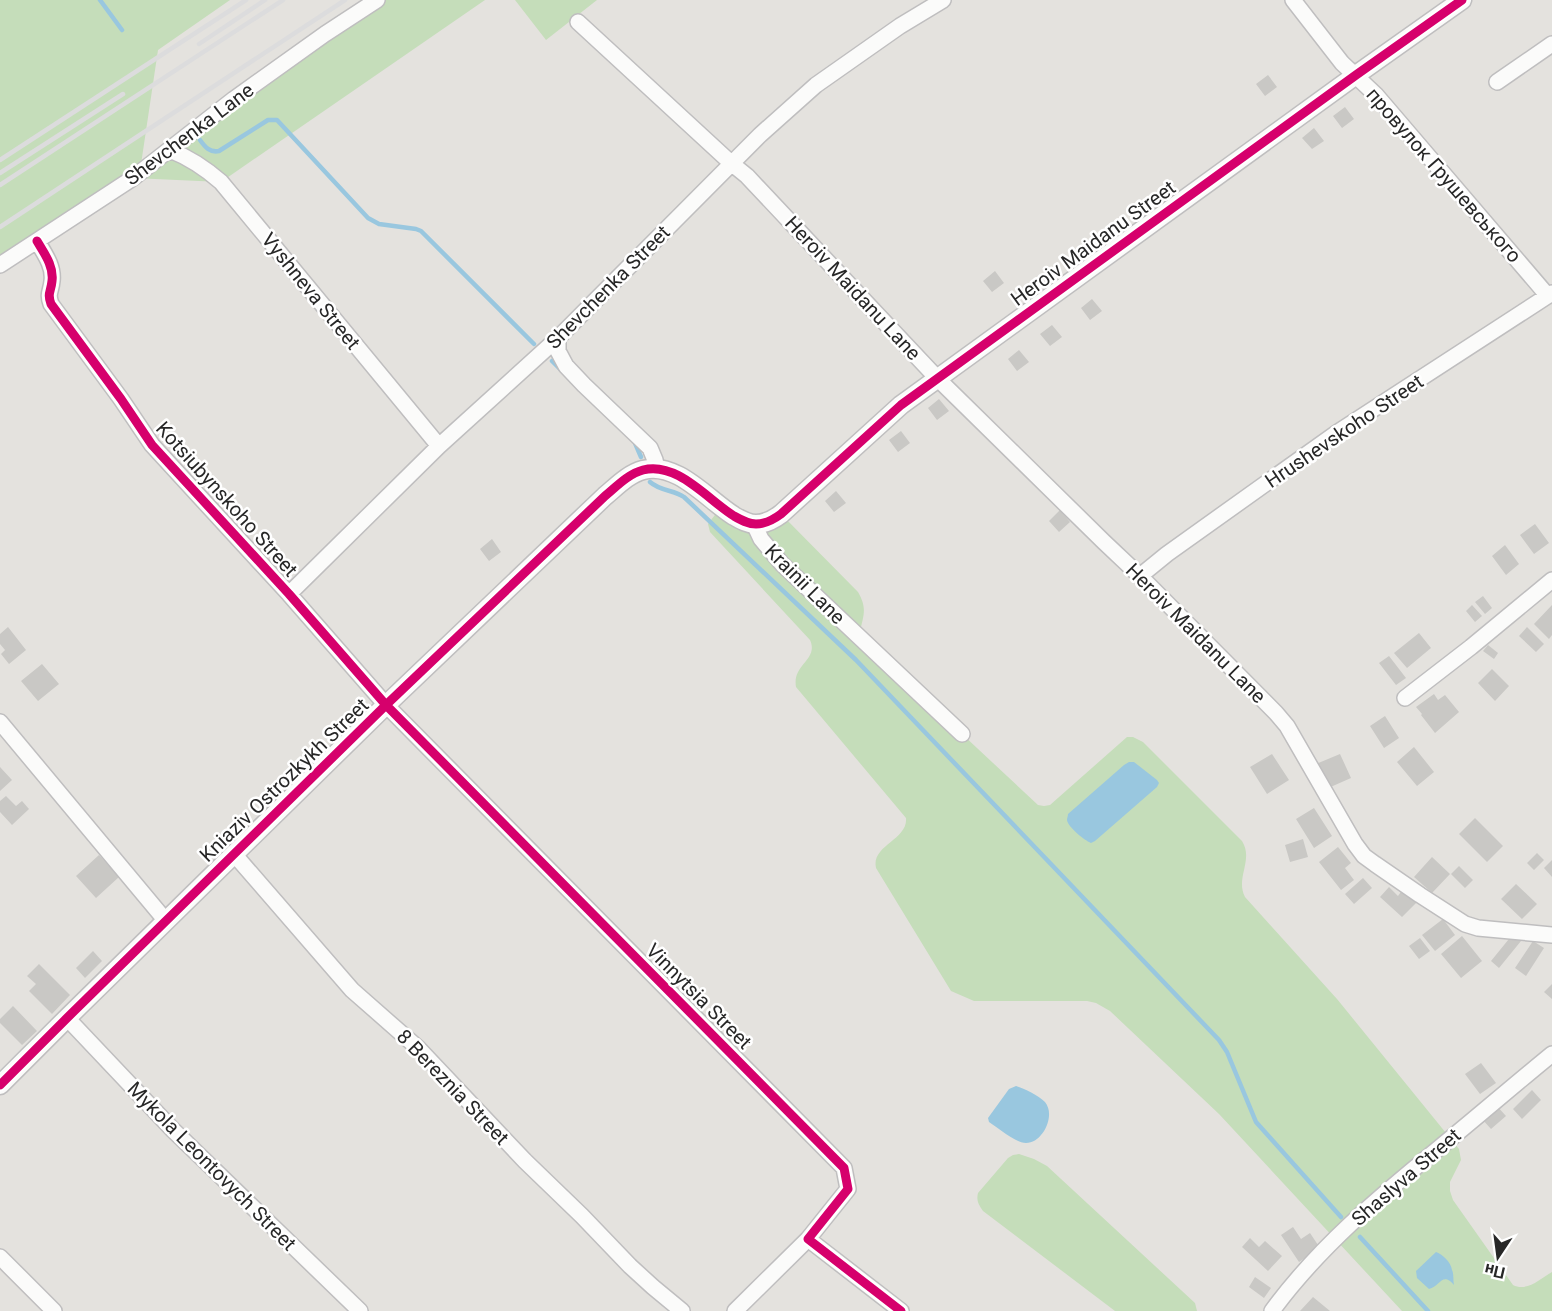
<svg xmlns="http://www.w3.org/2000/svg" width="1552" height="1311" viewBox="0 0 1552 1311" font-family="Roboto,sans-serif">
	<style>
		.green { fill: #c5ddba }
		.water { fill: #99c7df }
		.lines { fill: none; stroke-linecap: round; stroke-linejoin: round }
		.stream { stroke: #99c7df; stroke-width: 4.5 }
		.building { fill: #c9c8c5 }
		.minor-casing { stroke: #bfbebf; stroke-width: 18 }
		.tertiary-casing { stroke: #bfbebf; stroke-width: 21 }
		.minor { stroke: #fbfbfa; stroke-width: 15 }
		.tertiary { stroke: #fbfbfa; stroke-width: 18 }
		.rail { stroke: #dcdcdd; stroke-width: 4.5 }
		.cycleway-casing { stroke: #fff; stroke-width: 13 }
		.cycleway { stroke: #d6006c; stroke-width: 9 }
		.labels { text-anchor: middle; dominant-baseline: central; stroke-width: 5; stroke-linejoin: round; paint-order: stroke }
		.street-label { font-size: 20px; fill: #272727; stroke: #fff }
	</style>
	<rect width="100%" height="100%" fill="#e4e2de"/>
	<path class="green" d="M0 0H230L158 50 140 171 377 0H485L221 182 133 178 0 264Z
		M515 0H597L546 40Z
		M721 507 741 521 781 514 858 592C867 608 864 614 860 631L962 734 1038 805 1044 806 1050 805 1127 737H1133L1143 742 1242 841C1254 860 1235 878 1245 897L1337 999 1459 1149 1461 1160 1450 1182V1191L1453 1200 1513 1285C1527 1292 1540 1279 1552 1272V1311H1402L1219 1114 1110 1011 1096 1003 1087 1001H974L951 991 876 868C871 845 908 840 906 818L796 687C792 664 819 660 810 640L710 532 708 524Z
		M1019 1154 1034 1159 1047 1166 1195 1303 1197 1311H1115L983 1211C979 1205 976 1201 978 1193L1008 1158 1013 1155Z"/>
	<path class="water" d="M1129 762H1134L1157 780 1159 783 1157 787 1095 841 1091 843C1084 840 1068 827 1067 820 1067 818 1068 816 1068 814L1124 765Z
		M1016 1086C1025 1089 1038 1095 1045 1102 1056 1115 1043 1143 1026 1143 1016 1143 998 1128 989 1122L988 1118 1009 1089Z
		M1436 1252C1442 1254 1451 1262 1452 1270 1454 1274 1453 1280 1454 1285 1442 1271 1440 1287 1429 1289L1417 1278 1416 1271Z"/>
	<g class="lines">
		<path class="stream" d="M100 0 122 30
			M200 140C205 147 210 153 219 151L268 120H277L368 218 379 224 416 229 421 231 534 344
			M552 361 560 369
			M635 443 641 457
			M650 482C660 491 674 490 684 497L856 660 1219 1040 1227 1052 1256 1122 1341 1217
			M1360 1237 1428 1311"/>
	</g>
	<path class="building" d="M1268 75 1277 87 1265 96 1256 84Z
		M1345 107 1354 119 1342 128 1333 116Z
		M1314 128 1324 141 1312 149 1302 138Z
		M995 271 1004 283 992 292 983 281Z
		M1092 299 1102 311 1090 320 1081 308Z
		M1052 325 1062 337 1050 346 1040 334Z
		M1019 350 1029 362 1017 371 1008 359Z
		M939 399 949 411 937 420 928 408Z
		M901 431 910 443 898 452 889 440Z
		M836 491 846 503 834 512 825 501Z
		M1060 510 1070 522 1059 532 1049 521Z
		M1535 524 1549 543 1534 554 1520 535Z
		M492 539 501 552 489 561 480 549Z
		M1505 545 1519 564 1506 575 1492 556Z
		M1483 596 1492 608 1485 614 1475 602Z
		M1472 605 1482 616 1475 622 1466 611Z
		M1552 605V635L1549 639 1534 624Z
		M8 627 26 650 9 664 1 654 5 650 0 644V634Z
		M1527 627 1544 644 1536 652 1519 636Z
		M1419 633 1431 648 1407 668 1394 653Z
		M1488 645 1498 653 1494 659 1483 651Z
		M1389 656 1406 678 1396 685 1379 663Z
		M42 664 59 684 38 701 21 681Z
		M1492 669 1509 686 1495 701 1478 683Z
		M1434 694 1438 700 1445 695 1459 712 1435 733 1421 715 1422 714 1416 707Z
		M1385 716 1399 738 1384 748 1370 726Z
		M1414 747 1434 772 1417 786 1397 762Z
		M1272 754 1289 780 1267 794 1250 767Z
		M1340 754 1351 778 1326 789 1316 764Z
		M0 767 12 780 0 791Z
		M6 796 16 806 22 801 29 809 12 825 0 812V801Z
		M1314 808 1332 836 1314 848 1296 819Z
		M1475 818 1503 846 1487 862 1459 834Z
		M1303 839 1308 857 1290 862 1285 845Z
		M1338 847 1351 863 1345 868 1354 880 1341 890 1319 862Z
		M1537 853 1544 860 1534 870 1527 863Z
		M99 855 119 877 96 898 76 876Z
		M1432 857 1450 874 1432 893 1414 877Z
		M1552 860V877L1544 868Z
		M1459 866 1473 880 1465 888 1451 874Z
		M1363 878 1372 888 1354 904 1345 894Z
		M1516 884 1537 904 1522 919 1501 899Z
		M1389 887 1398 896 1403 889 1417 902 1402 917 1380 897Z
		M1443 919 1455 935 1435 951 1422 935Z
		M1513 934 1521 941 1499 968 1491 961Z
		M1462 936 1482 961 1461 978 1441 954Z
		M1420 938 1430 951 1419 959 1409 946Z
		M1533 941 1544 948 1526 976 1515 968Z
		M93 951 102 961 85 978 76 968Z
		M39 964 70 995 52 1014 29 991 36 984 27 976Z
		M1552 984V999L1544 992Z
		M13 1006 37 1031 22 1045 0 1023V1019Z
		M1481 1063 1496 1083 1480 1094 1465 1074Z
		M1532 1090 1541 1100 1522 1119 1513 1109Z
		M1496 1105 1506 1116 1491 1129 1482 1119Z
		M1293 1227 1301 1239 1310 1233 1320 1248 1299 1262 1281 1235Z
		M1250 1238 1259 1247 1265 1241 1282 1256 1268 1271 1242 1247Z
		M1255 1277 1271 1288 1264 1298 1249 1287Z
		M1313 1297 1330 1311H1300Z"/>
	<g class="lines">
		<defs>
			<path id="minor" d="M1293 0 1342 63 1376 95 1548 296
				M578 22 731 163 747 176 937 378 1104 542 1140 576 1276 713 1287 726 1355 844 1364 856 1375 864 1420 895 1465 924 1478 928 1552 935
				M1497 82 1552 44
				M170 150C190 158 205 168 221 182L439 446
				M37 241C44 253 54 266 52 281 51 292 47 293 51 304L121 399 152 445 289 594 386 705 844 1168 848 1189 808 1239 901 1311
				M0 265 133 178 234 99 325 34 377 0
				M558 338V351L566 366 584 385 650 448 655 460 657 469
				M754 524 761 539 782 564 962 734
				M1140 576 1167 554 1335 434 1552 293
				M289 594 439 446 558 338 760 135 816 85 900 26 943 0
				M1405 698 1471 647 1552 580
				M0 722 166 921
				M234 854 352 990 418 1048 525 1161 582 1216 630 1266 653 1287 682 1311
				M67 1018 173 1130 360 1311
				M0 1257 54 1311
				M735 1311 808 1239
				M1272 1311C1318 1248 1379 1197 1439 1148 1477 1117 1514 1085 1552 1054"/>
			<path id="tertiary" d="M0 1085 67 1018 386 705 605 496C616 487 628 474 643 470 677 461 708 500 734 516 741 520 748 524 756 524 766 524 773 520 781 514L901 405 1356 75 1462 0"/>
		</defs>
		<use href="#minor" class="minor-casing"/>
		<use href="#tertiary" class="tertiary-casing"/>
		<use href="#minor" class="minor"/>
		<use href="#tertiary" class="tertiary"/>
		<path class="rail" d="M199 44 265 0
			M0 160 246 0
			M0 173 123 94
			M0 185 283 0
			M0 227 345 0"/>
		<defs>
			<path id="cycleway" d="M37 241C44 253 54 266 52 281 51 292 47 293 51 304L121 399 152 445 289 594 386 705 844 1168 848 1189 808 1239 901 1311
				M0 1085 67 1018 386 705 605 496C616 487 628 474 643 470 677 461 708 500 734 516 741 520 748 524 756 524 766 524 773 520 781 514L901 405 1356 75 1462 0"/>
		</defs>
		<use href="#cycleway" class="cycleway-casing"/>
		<use href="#cycleway" class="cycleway"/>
	</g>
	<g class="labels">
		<g class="street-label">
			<text transform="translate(189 134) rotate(-37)">Shevchenka Lane</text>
			<text transform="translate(1444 175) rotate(49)">провулок Грушевського</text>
			<text transform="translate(1093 243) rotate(-36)">Heroiv Maidanu Street</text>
			<text transform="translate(608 287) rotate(-45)">Shevchenka Street</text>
			<text transform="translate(853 288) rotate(47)">Heroiv Maidanu Lane</text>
			<text transform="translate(311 291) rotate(51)">Vyshneva Street</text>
			<text transform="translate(1344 431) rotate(-34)">Hrushevskoho Street</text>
			<text transform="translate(227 499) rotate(48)">Kotsiubynskoho Street</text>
			<text transform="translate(805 584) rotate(45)">Krainii Lane</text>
			<text transform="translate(1196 633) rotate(45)">Heroiv Maidanu Lane</text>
			<text transform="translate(284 780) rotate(-44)">Kniaziv Ostrozkykh Street</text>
			<text transform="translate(699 996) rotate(45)">Vinnytsia Street</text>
			<text transform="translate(453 1087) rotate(46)">8 Bereznia Street</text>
			<text transform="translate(212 1166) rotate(45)">Mykola Leontovych Street</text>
			<text transform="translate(1406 1177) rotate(-41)">Shaslyva Street</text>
		</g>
	</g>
	<g transform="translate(1498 1257) rotate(193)" stroke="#ffffff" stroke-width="4.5" paint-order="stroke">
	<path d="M0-4.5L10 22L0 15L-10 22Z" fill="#272727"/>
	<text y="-9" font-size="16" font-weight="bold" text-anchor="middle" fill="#272727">Пн</text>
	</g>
</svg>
